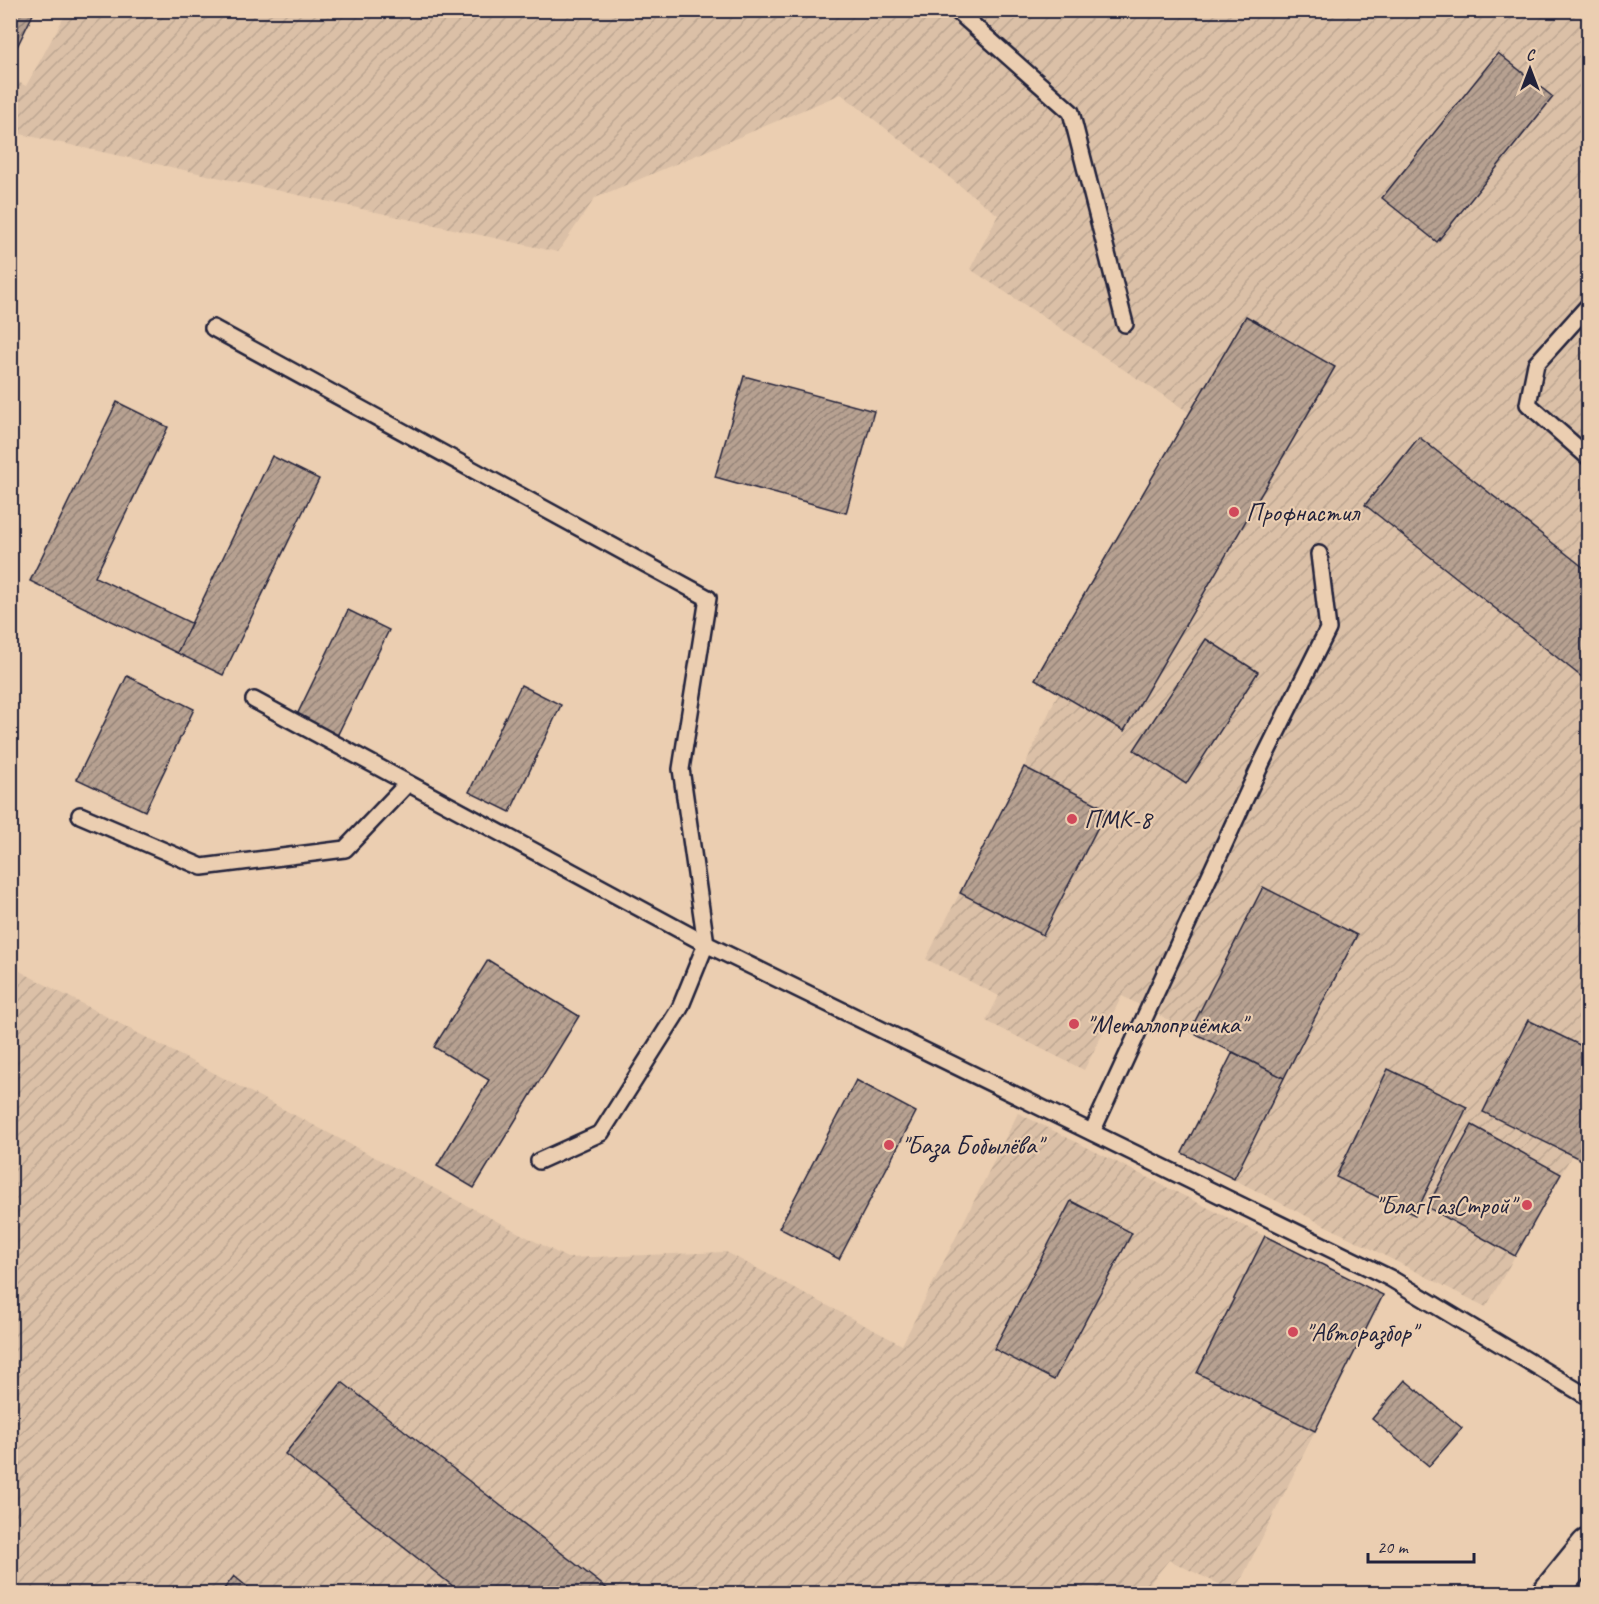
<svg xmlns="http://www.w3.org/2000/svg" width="1599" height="1604" viewBox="0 0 1599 1604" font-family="Caveat,sans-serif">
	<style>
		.industrial { fill: url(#industrial-furrows) }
		.building { fill: url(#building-hatch); stroke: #22223b; stroke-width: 1.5 }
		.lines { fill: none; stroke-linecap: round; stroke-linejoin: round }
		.lane-casing { stroke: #22223b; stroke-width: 20 }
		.secondary-casing { stroke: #22223b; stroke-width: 38 }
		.lane { stroke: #ebceb1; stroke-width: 15 }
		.secondary { stroke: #ebceb1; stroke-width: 33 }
		.poi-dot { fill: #d1495b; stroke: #ebceb1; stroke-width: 2 }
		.labels { text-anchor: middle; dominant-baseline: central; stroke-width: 4.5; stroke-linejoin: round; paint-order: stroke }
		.poi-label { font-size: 26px; fill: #22223b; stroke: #ebceb1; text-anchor: start }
	</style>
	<defs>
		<pattern id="industrial-furrows" width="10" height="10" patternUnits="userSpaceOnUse" patternTransform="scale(1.5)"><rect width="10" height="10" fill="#dbc0a7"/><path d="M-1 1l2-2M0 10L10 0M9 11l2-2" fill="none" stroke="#bca591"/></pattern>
		<pattern id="building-hatch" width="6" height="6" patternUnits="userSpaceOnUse" patternTransform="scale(1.5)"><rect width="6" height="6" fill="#b7a191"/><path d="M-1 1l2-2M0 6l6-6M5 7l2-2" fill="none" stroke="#948378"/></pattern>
	</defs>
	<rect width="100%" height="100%" fill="#ebceb1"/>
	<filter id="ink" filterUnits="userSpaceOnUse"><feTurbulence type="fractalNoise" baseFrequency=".0167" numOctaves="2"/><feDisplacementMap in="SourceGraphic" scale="12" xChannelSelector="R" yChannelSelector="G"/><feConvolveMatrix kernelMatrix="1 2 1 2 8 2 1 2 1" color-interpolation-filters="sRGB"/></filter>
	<g filter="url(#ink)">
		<path class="industrial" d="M68 10 1588 11V1163L1572 1155 1486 1307 1182 1153 1232 1052 1122 996 1084 1070 986 1021 999 996 926 959 1024 767 1058 693 1035 679 1190 413 970 269 998 215 841 94 595 198 558 252 11 132 10 78 26 86Z
			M10 966 567 1258 726 1252 902 1345 1018 1113 1383 1295 1235 1592 1169 1560 1141 1594 11 1593Z"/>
		<path class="building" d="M10 10H35L10 61Z
			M1498 53 1553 97 1437 242 1382 198Z
			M1246 316 1335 367 1124 731 1035 679Z
			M744 376 874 411 846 513 715 477Z
			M117 402 168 427 95 577 191 623 177 653 30 581Z
			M1419 437 1588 571V682L1365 505Z
			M272 456 319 479 223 675 177 653Z
			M348 610 389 630 337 736 296 717Z
			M1206 639 1258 672 1186 784 1134 750Z
			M127 676 194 709 145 811 77 779Z
			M521 685 561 705 510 812 469 792Z
			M1024 767 1107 809 1043 935 960 893Z
			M1263 887 1357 935 1284 1078 1190 1031Z
			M488 960 579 1016 474 1188 437 1166 489 1080 434 1047Z
			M1528 1020 1588 1049V1163L1483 1112Z
			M1233 1052 1284 1078 1234 1179 1182 1153Z
			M1388 1069 1467 1107 1415 1215 1336 1177Z
			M856 1080 916 1112 839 1259 779 1228Z
			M1472 1125 1561 1174 1515 1256 1427 1207Z
			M1071 1201 1132 1233 1054 1380 994 1349Z
			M1265 1236 1383 1295 1315 1431 1197 1373Z
			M1405 1380 1462 1428 1429 1466 1372 1419Z
			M342 1382 614 1594H463L285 1454Z
			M234 1576 256 1594H220Z"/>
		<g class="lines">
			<defs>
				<path id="lane" d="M956 10 1071 112 1125 324
					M1588 306 1536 364 1528 404 1588 457
					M213 328 708 598 681 769 706 944 680 1008 601 1133 539 1161
					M254 700 706 944 1390 1278 1588 1397
					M80 815 202 867 345 849 408 783
					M1092 1132 1261 764 1328 629 1319 554"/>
				<path id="secondary" d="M1549 1594 1588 1546"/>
			</defs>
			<use href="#lane" class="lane-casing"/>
			<use href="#secondary" class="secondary-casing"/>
			<use href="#lane" class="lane"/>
			<use href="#secondary" class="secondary"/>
		</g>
	</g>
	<g class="poi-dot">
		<circle cx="1234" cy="512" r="6"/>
		<circle cx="1072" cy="819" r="6"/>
		<circle cx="1074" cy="1024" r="6"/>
		<circle cx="889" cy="1145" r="6"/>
		<circle cx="1527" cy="1205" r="6"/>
		<circle cx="1293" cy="1332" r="6"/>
	</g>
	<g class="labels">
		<g class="poi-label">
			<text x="1246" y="512">Профнастил</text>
			<text x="1084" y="819">ПМК-8</text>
			<text x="1086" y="1024">"Металлоприёмка"</text>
			<text x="901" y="1145">"База Бобылёва"</text>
			<text x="1515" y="1205" text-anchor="end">"БлагГазСтрой"</text>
			<text x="1305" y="1332">"Авторазбор"</text>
		</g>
	</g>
	<rect width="1599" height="1604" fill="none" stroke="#ebceb1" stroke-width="36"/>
	<rect x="18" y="18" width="1563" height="1568" fill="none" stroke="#22223b" stroke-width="2" filter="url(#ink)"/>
	<g transform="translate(1530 69)" stroke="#ebceb1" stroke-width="4.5" paint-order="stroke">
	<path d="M0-4.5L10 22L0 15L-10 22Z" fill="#22223b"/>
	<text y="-9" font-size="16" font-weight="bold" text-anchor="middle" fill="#22223b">С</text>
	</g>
	<path d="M1368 1553v9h106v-9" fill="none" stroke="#22223b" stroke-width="3"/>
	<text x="1377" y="1553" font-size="18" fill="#22223b" stroke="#ebceb1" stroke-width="4.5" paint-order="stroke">20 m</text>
</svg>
